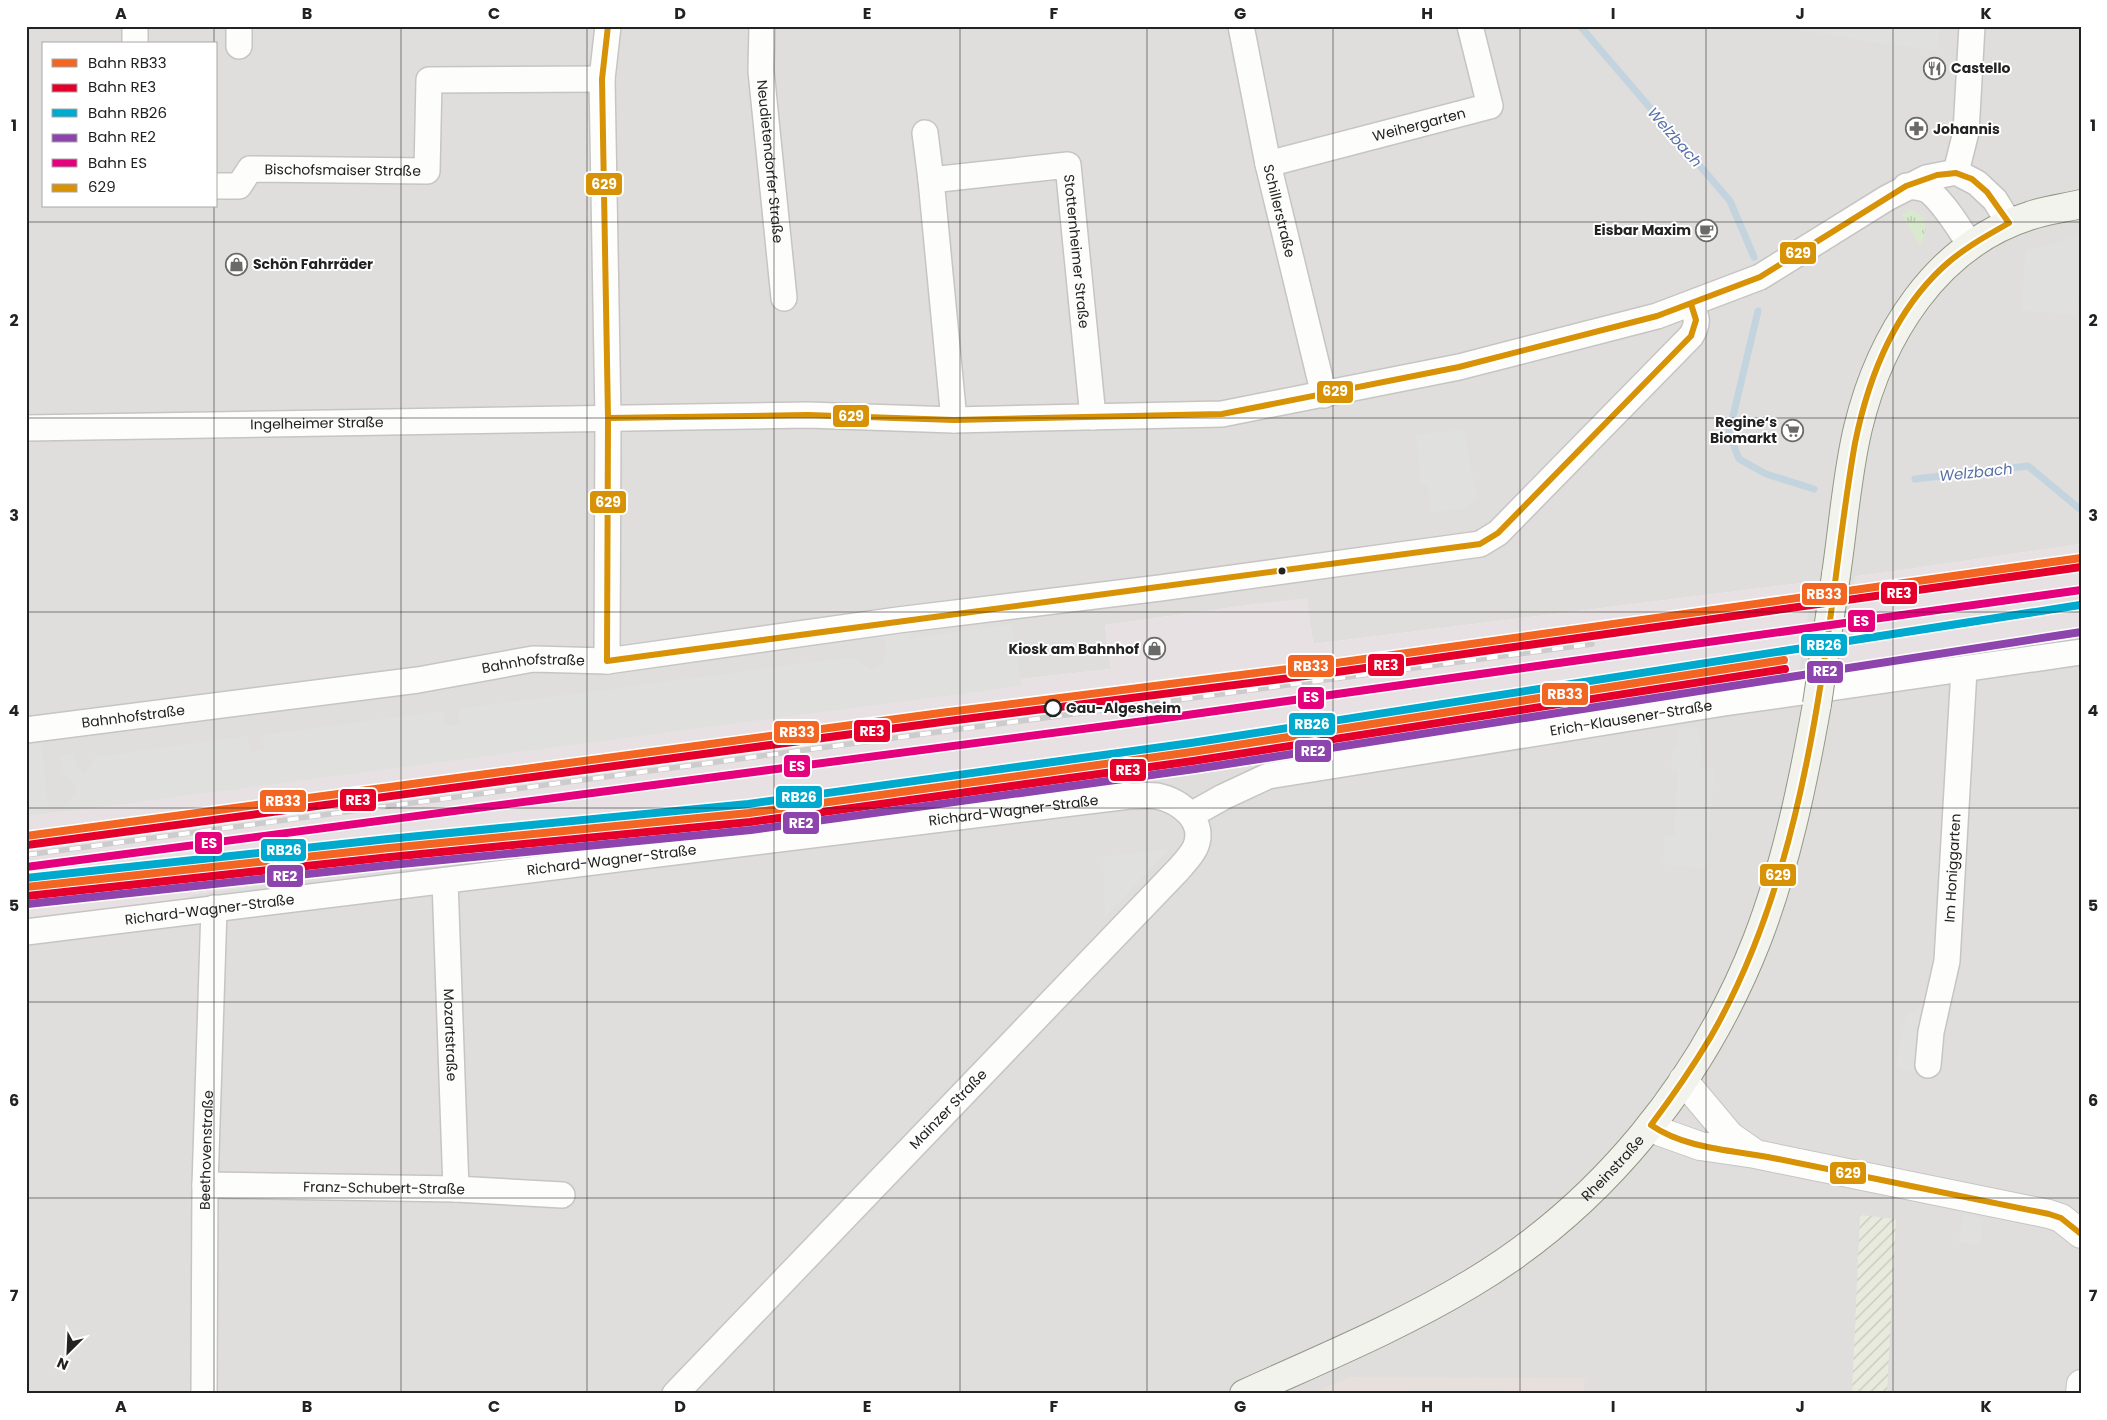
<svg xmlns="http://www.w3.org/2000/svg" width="2107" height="1420" viewBox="0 0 2107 1420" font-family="Poppins,sans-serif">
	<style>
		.residential { fill: #dfdedc; fill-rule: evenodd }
		.commercial { fill: #e7dfdb }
		.industrial { fill: #e8e1e3 }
		.farmland { fill: url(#farmland-furrows) }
		.grass { fill: url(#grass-tufts) }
		.parking { fill: #e0e0de }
		.pier { fill: #dededd }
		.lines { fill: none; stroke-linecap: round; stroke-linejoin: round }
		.stream { stroke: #c3d4de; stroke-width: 7 }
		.minor-casing { stroke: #c6c5c3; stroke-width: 28 }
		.tertiary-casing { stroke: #c6c5c3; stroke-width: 30 }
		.secondary-casing { stroke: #939885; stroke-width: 30 }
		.minor { stroke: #fdfdfc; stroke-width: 25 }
		.tertiary { stroke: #fdfdfc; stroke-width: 28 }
		.secondary { stroke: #f3f3ee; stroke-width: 28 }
		.rail-casing { stroke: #ccc; stroke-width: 5.5 }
		.rail { stroke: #fff; stroke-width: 4; stroke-dasharray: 11; stroke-linecap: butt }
		.secondary-bridge-casing { stroke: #939885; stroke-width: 30; stroke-linecap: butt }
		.secondary-bridge { stroke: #f3f3ee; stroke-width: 28 }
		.bus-1-casing { stroke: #fff; stroke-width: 10 }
		.bus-1 { stroke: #d79205; stroke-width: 6 }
		.rail-1-casing { stroke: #fff; stroke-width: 11 }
		.rail-2-casing { stroke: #fff; stroke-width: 11 }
		.rail-3-casing { stroke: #fff; stroke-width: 11 }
		.rail-4-casing { stroke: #fff; stroke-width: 11 }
		.rail-5-casing { stroke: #fff; stroke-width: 11 }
		.rail-1 { stroke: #f26522; stroke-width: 8 }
		.rail-2 { stroke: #e4002b; stroke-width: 8 }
		.rail-3 { stroke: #00a9ce; stroke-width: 8 }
		.rail-4 { stroke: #8e44ad; stroke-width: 8 }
		.rail-5 { stroke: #e5007d; stroke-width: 8 }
		.grid { fill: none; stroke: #222; stroke-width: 1; stroke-opacity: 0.55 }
		.bus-dot { fill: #222; stroke: #fff; stroke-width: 2 }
		.stop-dot { fill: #fff; stroke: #222; stroke-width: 2.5 }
		.labels { text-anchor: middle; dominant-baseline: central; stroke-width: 4; stroke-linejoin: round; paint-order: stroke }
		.poi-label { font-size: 14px; font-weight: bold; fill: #222; stroke: #fff; text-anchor: start }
		.street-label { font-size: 14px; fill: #222; stroke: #fff }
		.stop-label { font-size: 14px; font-weight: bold; fill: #222; stroke: #fff; text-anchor: start }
		.water-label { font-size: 15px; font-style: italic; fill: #5971a7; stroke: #fff }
		.line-badge { stroke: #fff; stroke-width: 2 }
		.badge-label { font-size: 14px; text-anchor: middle; font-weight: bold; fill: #fff }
		.neatline { fill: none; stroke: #222; stroke-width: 2 }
		.grid-label { font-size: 16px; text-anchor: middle; font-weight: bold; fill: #222 }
	</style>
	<defs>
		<pattern id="farmland-furrows" width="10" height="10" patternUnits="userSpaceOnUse" patternTransform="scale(1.25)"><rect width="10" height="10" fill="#e7eadd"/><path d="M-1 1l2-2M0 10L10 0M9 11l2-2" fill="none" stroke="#c6c8bd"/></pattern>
		<pattern id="grass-tufts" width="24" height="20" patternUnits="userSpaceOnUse" patternTransform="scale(1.25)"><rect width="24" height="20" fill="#d8e9ce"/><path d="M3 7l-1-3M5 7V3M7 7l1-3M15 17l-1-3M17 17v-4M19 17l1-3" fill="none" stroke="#b9c8b1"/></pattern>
	</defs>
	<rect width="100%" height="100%" fill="#f0efeb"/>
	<path class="residential" d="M26 26H2081V544L1889 572 1313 644 1311 628 1256 604 1105 625 1111 669 1021 679 1022 686 26 816ZM44 44H216V206H44Z
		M2057 635H2081V1394H26V919L180 900 194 894 285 882 300 877 647 836 661 838 683 836 694 829 710 828V832L1150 775V767Z"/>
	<path class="commercial" d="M1349 1377 1585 1378 1584 1394H1311Z"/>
	<path class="industrial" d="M2081 544V635H2057L1150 767 1151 775 710 832V828L694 829 683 836 661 838 647 836 300 877 285 882 194 894 180 900 26 919V816L1022 686 1021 679 1111 669 1105 625 1256 604 1307 598 1313 644 1889 572Z"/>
	<path class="farmland" d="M1860 1215 1896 1219 1887 1394H1852Z"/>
	<path class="grass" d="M1910 209 1924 217 1926 230 1920 246 1902 215Z"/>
	<path class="parking" d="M1782 26H1940L1938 50 1883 44Z
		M2081 235 2077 315 2021 310 2026 251Z
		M1464 430 1477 500 1463 509 1431 512 1428 485 1421 486 1416 434Z
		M1012 624 1022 686 61 812 78 789 63 772 61 755 74 753 77 767 86 774 95 757 248 736 250 752 264 750 263 735 443 711 445 726 460 724 458 709 853 657 871 670 883 664 887 654 884 638 876 633 911 630 910 639Z
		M1697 726 1703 751 1700 768 1714 769 1707 869 1663 864 1665 835H1674L1678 770 1671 769 1673 747H1679V728Z
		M41 737 49 813 26 816V739Z
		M1169 849 1105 917 1103 857Z
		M1925 1004 1915 1072 1896 1068 1905 1017Z
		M1964 1215 1983 1219 1980 1245 1958 1242Z
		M1503 1389 1504 1394H1407V1390Z"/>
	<path class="pier" d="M1856 572 1837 702 1794 706 1814 577Z"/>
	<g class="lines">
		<path class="stream" d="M1580 26 1730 201 1754 257
			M1758 311 1729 433 1739 459 1766 474 1814 489
			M1915 479 2028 466 2081 510"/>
		<defs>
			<g id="minor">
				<path d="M239 26V46"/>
				<path id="s1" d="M762 26 761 71 784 298"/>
				<path id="s2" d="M1241 26 1268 164 1324 395"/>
				<path d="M135 44V26"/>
				<path id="s3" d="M925 133 931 180 1068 165 1093 417"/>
				<path id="s4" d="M1268 164 1490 106 1470 26"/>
				<path d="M1956 172 1966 132 1972 26"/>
				<path d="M931 180 954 420"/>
				<path id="s5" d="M216 186H239L250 169 427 171 429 80 602 79"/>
				<path d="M1906 186C1914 187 1923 187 1929 191 1944 203 1960 229 1970 245"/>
				<path id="s6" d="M26 428 808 415 954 420 1222 414 1459 367 1657 316 1760 277 1887 198 1926 178 1956 172 1977 183 1995 200 2009 223"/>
				<path d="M607 661 608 418 602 79 608 26"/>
				<path id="s7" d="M26 730 418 680 533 659 607 661 898 620 1160 588 1480 544 1498 533 1691 336C1699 323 1697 317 1691 304"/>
				<path id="s8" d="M1191 815 1223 797 1268 776 1724 703 2081 652"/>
				<path id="s9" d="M445 881 456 1189"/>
				<path id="s10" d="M26 932 1129 796C1138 796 1148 795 1157 796 1181 801 1207 822 1195 848 1191 856 1184 863 1178 870L675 1394"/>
				<path id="s11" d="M1928 1065 1931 1032 1947 961 1964 670"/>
				<path id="s12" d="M205 1185 456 1189 562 1195"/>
				<path id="s13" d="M204 1394 205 1185 214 908"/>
			</g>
			<path id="tertiary" d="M1683 1080 1730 1136 1753 1152
				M1651 1125 1661 1132 1700 1146 1755 1154 2049 1214 2061 1218 2081 1234
				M2080 1394 2081 1384"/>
			<g id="secondary">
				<path d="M1836 575C1843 528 1847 473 1858 428 1880 337 1935 246 2029 216 2045 210 2064 208 2081 204"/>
				<path id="s14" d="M1244 1394C1321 1359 1399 1327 1472 1283 1602 1205 1702 1081 1757 940 1786 865 1803 783 1817 704"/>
			</g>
		</defs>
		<use href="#minor" class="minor-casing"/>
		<use href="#tertiary" class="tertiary-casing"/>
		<use href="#secondary" class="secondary-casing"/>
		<use href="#minor" class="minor"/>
		<use href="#tertiary" class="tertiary"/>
		<use href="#secondary" class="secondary"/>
		<defs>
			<path id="rail" d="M26 855 1592 644"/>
		</defs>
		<use href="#rail" class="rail-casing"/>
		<use href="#rail" class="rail"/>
		<defs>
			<path id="secondary-bridge" d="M1817 704 1836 575"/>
		</defs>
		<use href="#secondary-bridge" class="secondary-bridge-casing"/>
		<use href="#secondary-bridge" class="secondary-bridge"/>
		<defs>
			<path id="bus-1" d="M608 418 808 415 954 420 1222 414 1459 367 1657 316 1760 277 1906 186 1937 175 1956 173 1972 179 1987 192 2009 223C1986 236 1962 249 1942 268 1894 313 1868 379 1855 443 1841 522 1834 603 1821 682 1802 803 1772 931 1710 1038 1692 1068 1672 1097 1651 1125 1687 1150 1736 1150 1778 1159 1868 1177 1959 1196 2049 1214L2061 1218 2081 1234
				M607 661C898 620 1189 584 1480 544L1498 533 1691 336 1696 320 1691 304
				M607 661 608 418 602 79 608 26"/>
		</defs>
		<use href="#bus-1" class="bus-1-casing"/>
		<use href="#bus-1" class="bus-1"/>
		<defs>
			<path id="rail-1" d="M26 836 948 712 1336 663 2081 558
				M26 887 389 848 749 813 1192 752 1784 660"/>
			<path id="rail-2" d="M27 845 949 721 1337 672 2081 567
				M27 896 390 857 750 822 1193 761 1785 669"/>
			<path id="rail-3" d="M26 878 388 839 748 804 1191 743 2080 605"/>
			<path id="rail-4" d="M28 904 391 865 751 830 1195 769 2081 632"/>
			<path id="rail-5" d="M26 867 1144 721 2081 590"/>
		</defs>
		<use href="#rail-1" class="rail-1-casing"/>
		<use href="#rail-2" class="rail-2-casing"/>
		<use href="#rail-3" class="rail-3-casing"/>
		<use href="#rail-4" class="rail-4-casing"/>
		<use href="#rail-5" class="rail-5-casing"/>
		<use href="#rail-1" class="rail-1"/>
		<use href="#rail-2" class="rail-2"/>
		<use href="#rail-3" class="rail-3"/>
		<use href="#rail-4" class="rail-4"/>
		<use href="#rail-5" class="rail-5"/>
	</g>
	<path class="grid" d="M214 26V44M401 26V1394M587 26V1394M774 26V1394M960 26V1394M1147 26V1394M1333 26V1394M1520 26V1394M1706 26V1394M1893 26V1394M214 206V1394M26 222H2081M26 418H2081M26 612H2081M26 808H2081M26 1002H2081M26 1198H2081"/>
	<defs>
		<symbol id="restaurant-ring" viewBox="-11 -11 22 22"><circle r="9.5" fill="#fff" stroke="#6a6a68" stroke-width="1.5"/><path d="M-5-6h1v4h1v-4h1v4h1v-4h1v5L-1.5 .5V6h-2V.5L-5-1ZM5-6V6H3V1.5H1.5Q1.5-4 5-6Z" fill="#6a6a68"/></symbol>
		<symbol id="pharmacy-ring" viewBox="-11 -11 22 22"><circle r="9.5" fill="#fff" stroke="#6a6a68" stroke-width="1.5"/><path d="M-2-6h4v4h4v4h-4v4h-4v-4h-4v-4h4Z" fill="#6a6a68"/></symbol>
		<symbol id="cafe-ring" viewBox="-11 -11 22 22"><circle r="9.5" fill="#fff" stroke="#6a6a68" stroke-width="1.5"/><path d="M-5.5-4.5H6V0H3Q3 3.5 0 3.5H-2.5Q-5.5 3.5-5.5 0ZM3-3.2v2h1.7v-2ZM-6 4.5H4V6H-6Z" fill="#6a6a68"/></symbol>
		<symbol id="shop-ring" viewBox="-11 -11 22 22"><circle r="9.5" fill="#fff" stroke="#6a6a68" stroke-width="1.5"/><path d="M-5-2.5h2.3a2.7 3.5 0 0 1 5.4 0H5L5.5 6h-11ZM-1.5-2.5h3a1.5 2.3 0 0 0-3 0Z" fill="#6a6a68"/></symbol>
		<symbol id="supermarket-ring" viewBox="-11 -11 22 22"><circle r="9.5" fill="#fff" stroke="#6a6a68" stroke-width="1.5"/><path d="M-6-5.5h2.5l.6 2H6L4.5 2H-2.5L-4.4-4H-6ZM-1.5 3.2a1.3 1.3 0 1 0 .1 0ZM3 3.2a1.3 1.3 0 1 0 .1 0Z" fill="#6a6a68"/></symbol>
	</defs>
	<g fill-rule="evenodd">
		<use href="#restaurant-ring" x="1922" y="56" width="25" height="25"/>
		<use href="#pharmacy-ring" x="1904" y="116" width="25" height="25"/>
		<use href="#cafe-ring" x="1694" y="218" width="25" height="25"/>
		<use href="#shop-ring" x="224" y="252" width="25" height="25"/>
		<use href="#supermarket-ring" x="1780" y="418" width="25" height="25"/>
		<use href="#shop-ring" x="1142" y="636" width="25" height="25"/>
	</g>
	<circle class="bus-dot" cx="1282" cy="571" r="4.5"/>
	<circle class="stop-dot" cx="1053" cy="708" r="8"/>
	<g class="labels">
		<g class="poi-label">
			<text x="1951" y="68">Castello</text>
			<text x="1933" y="129">Johannis</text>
			<text x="1691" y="230" text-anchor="end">Eisbar Maxim</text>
			<text x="253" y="264">Schön Fahrräder</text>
			<text x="1777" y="422" text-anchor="end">Regine‘s<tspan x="1777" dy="16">Biomarkt</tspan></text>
			<text x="1139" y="649" text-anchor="end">Kiosk am Bahnhof</text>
		</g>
		<g class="street-label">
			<text stroke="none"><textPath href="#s4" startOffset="156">Weihergarten</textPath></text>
			<text stroke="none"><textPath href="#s1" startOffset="136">Neudietendorfer Straße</textPath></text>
			<text stroke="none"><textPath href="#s5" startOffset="136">Bischofsmaiser Straße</textPath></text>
			<text stroke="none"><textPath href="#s2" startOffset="189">Schillerstraße</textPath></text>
			<text stroke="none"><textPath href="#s3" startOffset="272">Stotternheimer Straße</textPath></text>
			<text stroke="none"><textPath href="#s6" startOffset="291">Ingelheimer Straße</textPath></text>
			<text stroke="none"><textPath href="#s7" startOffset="512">Bahnhofstraße</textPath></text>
			<text stroke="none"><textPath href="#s7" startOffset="108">Bahnhofstraße</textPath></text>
			<text stroke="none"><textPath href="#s8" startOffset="454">Erich-Klausener-Straße</textPath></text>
			<text stroke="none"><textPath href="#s10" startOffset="995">Richard-Wagner-Straße</textPath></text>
			<text stroke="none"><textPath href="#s10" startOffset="590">Richard-Wagner-Straße</textPath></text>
			<text stroke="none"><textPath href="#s11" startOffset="199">Im Honiggarten</textPath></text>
			<text stroke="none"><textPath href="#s10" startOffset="185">Richard-Wagner-Straße</textPath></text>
			<text stroke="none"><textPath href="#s9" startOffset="154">Mozartstraße</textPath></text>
			<text transform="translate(948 1109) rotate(-46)">Mainzer Straße</text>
			<text stroke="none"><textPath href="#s13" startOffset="244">Beethovenstraße</textPath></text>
			<text stroke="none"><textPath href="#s14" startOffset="436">Rheinstraße</textPath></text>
			<text stroke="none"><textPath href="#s12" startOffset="179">Franz-Schubert-Straße</textPath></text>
		</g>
		<g class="stop-label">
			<text x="1066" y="708">Gau-Algesheim</text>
		</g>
		<g class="water-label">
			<text transform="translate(1675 137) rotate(49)">Welzbach</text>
			<text transform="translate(1976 472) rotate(-6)">Welzbach</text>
		</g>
	</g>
	<g class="line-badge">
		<rect x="585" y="172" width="38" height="24" rx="5" fill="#d79205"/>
		<rect x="1779" y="241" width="38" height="24" rx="5" fill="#d79205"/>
		<rect x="1316" y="380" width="38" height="24" rx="5" fill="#d79205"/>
		<rect x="832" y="404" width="38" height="24" rx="5" fill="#d79205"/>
		<rect x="589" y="490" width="38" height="24" rx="5" fill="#d79205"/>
		<rect x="1880" y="581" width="38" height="24" rx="5" fill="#e4002b"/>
		<rect x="1801" y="582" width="47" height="24" rx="5" fill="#f26522"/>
		<rect x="1847" y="609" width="29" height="24" rx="5" fill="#e5007d"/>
		<rect x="1800" y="633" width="48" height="24" rx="5" fill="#00a9ce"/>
		<rect x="1367" y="653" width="38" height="24" rx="5" fill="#e4002b"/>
		<rect x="1287" y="654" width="48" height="24" rx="5" fill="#f26522"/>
		<rect x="1806" y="660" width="38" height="24" rx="5" fill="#8e44ad"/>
		<rect x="1541" y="682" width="48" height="24" rx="5" fill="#f26522"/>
		<rect x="1297" y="686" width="28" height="24" rx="5" fill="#e5007d"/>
		<rect x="1288" y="712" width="48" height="24" rx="5" fill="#00a9ce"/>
		<rect x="853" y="719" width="38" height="24" rx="5" fill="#e4002b"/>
		<rect x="773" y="720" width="47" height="24" rx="5" fill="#f26522"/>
		<rect x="1294" y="739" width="38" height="24" rx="5" fill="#8e44ad"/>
		<rect x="783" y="754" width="28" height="24" rx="5" fill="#e5007d"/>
		<rect x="1109" y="758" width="38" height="24" rx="5" fill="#e4002b"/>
		<rect x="775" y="785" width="48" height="24" rx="5" fill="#00a9ce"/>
		<rect x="339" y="788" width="38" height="24" rx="5" fill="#e4002b"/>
		<rect x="259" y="789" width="48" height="24" rx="5" fill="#f26522"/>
		<rect x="782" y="811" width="38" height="24" rx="5" fill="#8e44ad"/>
		<rect x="194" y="831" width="29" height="24" rx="5" fill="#e5007d"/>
		<rect x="260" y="838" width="47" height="24" rx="5" fill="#00a9ce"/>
		<rect x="1759" y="863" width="38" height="24" rx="5" fill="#d79205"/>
		<rect x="266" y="864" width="38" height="24" rx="5" fill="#8e44ad"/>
		<rect x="1829" y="1161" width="38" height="24" rx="5" fill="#d79205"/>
	</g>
	<g class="badge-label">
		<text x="604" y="189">629</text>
		<text x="1798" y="258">629</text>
		<text x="1335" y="396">629</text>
		<text x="851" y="421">629</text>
		<text x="608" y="507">629</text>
		<text x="1899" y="598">RE3</text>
		<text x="1824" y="599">RB33</text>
		<text x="1861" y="626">ES</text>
		<text x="1824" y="650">RB26</text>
		<text x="1386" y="670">RE3</text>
		<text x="1311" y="671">RB33</text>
		<text x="1825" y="676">RE2</text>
		<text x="1565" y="699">RB33</text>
		<text x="1311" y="702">ES</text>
		<text x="1312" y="729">RB26</text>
		<text x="872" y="736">RE3</text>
		<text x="797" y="737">RB33</text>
		<text x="1313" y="756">RE2</text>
		<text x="797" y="771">ES</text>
		<text x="1128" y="775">RE3</text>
		<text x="799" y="802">RB26</text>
		<text x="358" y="805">RE3</text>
		<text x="283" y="806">RB33</text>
		<text x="801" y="828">RE2</text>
		<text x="209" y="848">ES</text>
		<text x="284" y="855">RB26</text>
		<text x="1778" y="880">629</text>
		<text x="285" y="881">RE2</text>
		<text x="1848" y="1178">629</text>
	</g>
	<rect width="2107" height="1420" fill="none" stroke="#ffffff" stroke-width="55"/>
	<rect x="42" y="42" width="175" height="165" fill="#ffffff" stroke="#a7a7a7"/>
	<rect x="52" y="59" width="25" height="8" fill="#f26522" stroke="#a7a7a7"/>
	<text x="88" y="68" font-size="15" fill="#222222">Bahn RB33</text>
	<rect x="52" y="84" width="25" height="8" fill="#e4002b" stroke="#a7a7a7"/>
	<text x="88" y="92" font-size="15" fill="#222222">Bahn RE3</text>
	<rect x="52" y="109" width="25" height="8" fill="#00a9ce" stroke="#a7a7a7"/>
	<text x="88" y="118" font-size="15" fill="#222222">Bahn RB26</text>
	<rect x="52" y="134" width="25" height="8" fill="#8e44ad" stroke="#a7a7a7"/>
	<text x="88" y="142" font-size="15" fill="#222222">Bahn RE2</text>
	<rect x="52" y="159" width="25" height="8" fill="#e5007d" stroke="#a7a7a7"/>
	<text x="88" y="168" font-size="15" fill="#222222">Bahn ES</text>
	<rect x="52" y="184" width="25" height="8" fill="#d79205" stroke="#a7a7a7"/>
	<text x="88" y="192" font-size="15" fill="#222222">629</text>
	<g transform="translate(68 1352) rotate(204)" stroke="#ffffff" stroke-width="4" paint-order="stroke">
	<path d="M0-4L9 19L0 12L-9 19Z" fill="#222222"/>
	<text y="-8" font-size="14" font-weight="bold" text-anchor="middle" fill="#222222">N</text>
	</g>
	<rect x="28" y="28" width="2052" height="1364" class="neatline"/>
	<g class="grid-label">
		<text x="121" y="19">A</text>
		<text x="307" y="19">B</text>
		<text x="494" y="19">C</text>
		<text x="680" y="19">D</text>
		<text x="867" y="19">E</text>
		<text x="1054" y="19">F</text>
		<text x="1240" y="19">G</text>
		<text x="1427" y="19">H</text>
		<text x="1613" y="19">I</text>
		<text x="1800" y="19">J</text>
		<text x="1986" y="19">K</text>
		<text x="14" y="131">1</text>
		<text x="2093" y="131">1</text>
		<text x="14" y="326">2</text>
		<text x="2093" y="326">2</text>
		<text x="14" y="521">3</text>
		<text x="2093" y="521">3</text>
		<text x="14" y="716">4</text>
		<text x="2093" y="716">4</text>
		<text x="14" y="911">5</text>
		<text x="2093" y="911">5</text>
		<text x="14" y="1106">6</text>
		<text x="2093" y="1106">6</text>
		<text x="14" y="1301">7</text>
		<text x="2093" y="1301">7</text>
		<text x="121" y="1412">A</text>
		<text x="307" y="1412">B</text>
		<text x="494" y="1412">C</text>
		<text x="680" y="1412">D</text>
		<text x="867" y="1412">E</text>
		<text x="1054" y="1412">F</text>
		<text x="1240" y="1412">G</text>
		<text x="1427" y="1412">H</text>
		<text x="1613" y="1412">I</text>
		<text x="1800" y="1412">J</text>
		<text x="1986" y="1412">K</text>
	</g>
</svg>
